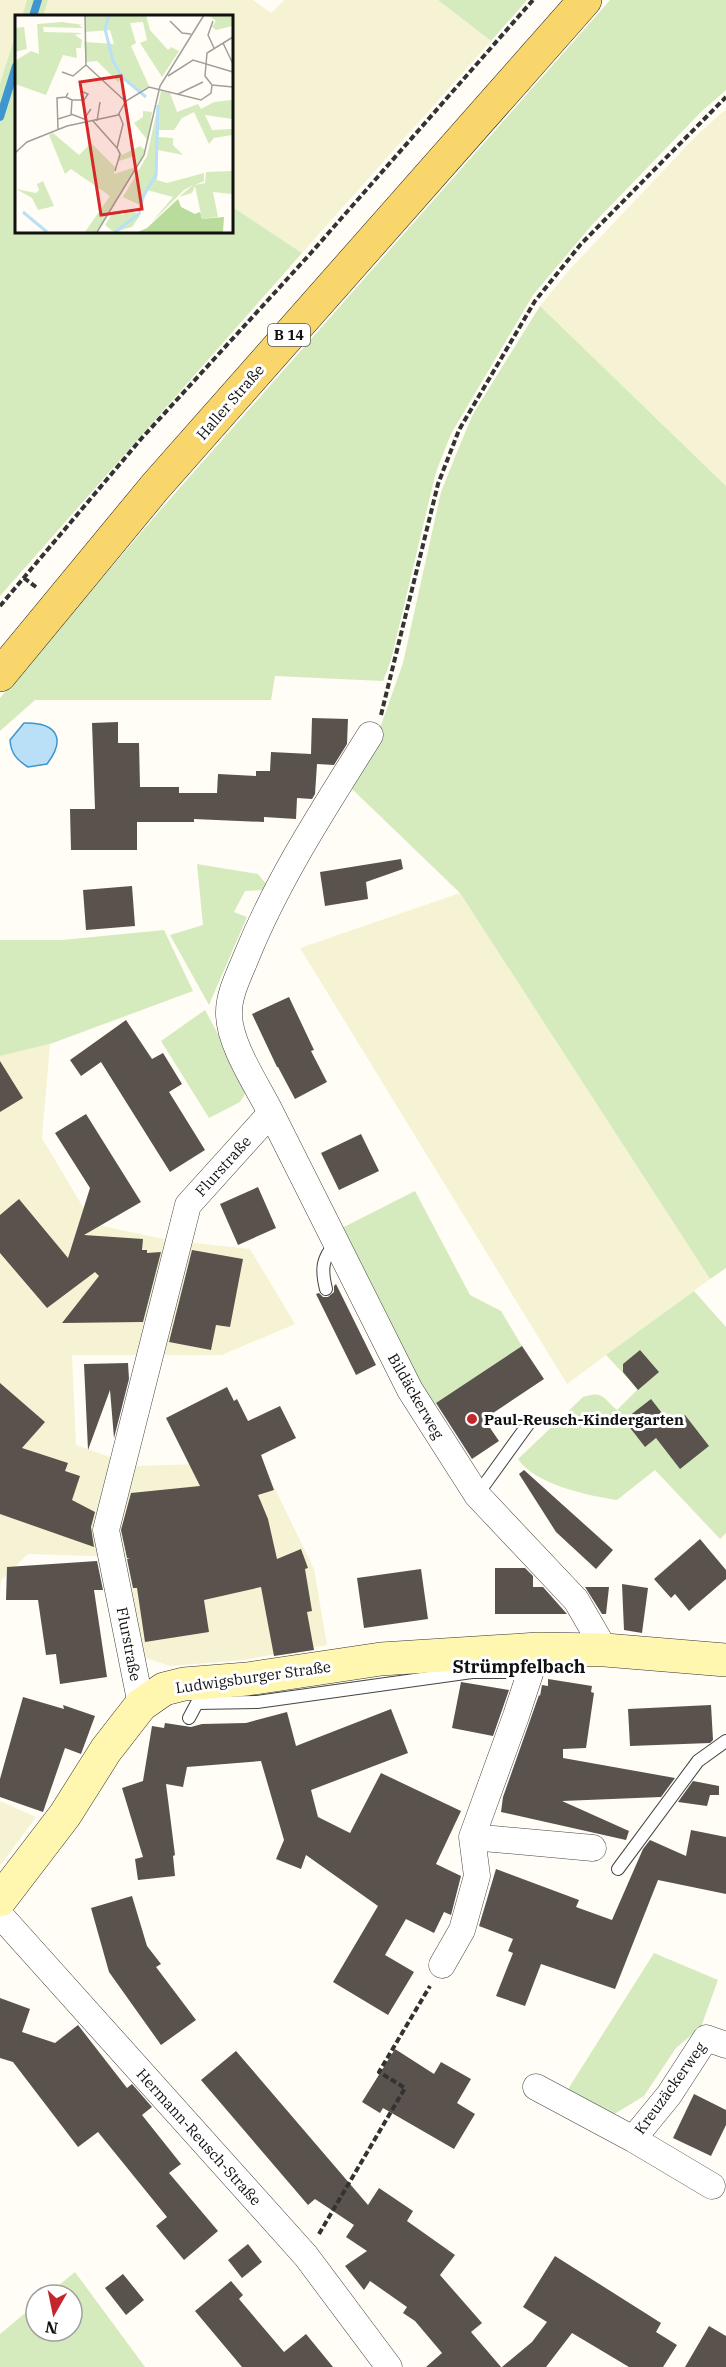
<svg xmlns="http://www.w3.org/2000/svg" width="726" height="2367" viewBox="0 0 726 2367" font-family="'IBM Plex Serif',serif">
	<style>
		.farmland { fill: #f6f3d4 }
		.green { fill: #d5ebbd }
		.water { fill: #b9e0f7; stroke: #3f96cf; stroke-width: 1.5 }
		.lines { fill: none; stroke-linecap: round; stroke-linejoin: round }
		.stream { stroke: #3f96cf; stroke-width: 8 }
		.building { fill: #5a524d }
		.lane-casing { stroke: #444; stroke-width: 14 }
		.street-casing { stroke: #444; stroke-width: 27 }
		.secondary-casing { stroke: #333; stroke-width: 34 }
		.primary-casing { stroke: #222; stroke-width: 34 }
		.path { stroke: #333; stroke-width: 4; stroke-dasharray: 6 3; stroke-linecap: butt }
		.lane { stroke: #fff; stroke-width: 12 }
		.street { stroke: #fff; stroke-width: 26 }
		.secondary { stroke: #fff6b0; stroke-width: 33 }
		.primary { stroke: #f9d66b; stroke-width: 33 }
		.poi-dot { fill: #c4262e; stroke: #fff; stroke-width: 2 }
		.labels { text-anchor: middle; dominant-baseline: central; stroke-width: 6; stroke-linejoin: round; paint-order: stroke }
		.shield { fill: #fff; stroke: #585858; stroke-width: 1.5 }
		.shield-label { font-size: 14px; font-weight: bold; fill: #111 }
		.street-label { font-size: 15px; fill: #111; stroke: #fff }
		.poi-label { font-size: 15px; font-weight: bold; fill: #111; stroke: #fff; text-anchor: start }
		.quarter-label { font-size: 18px; font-weight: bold; fill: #111; stroke: #fff }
		.inset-river { fill: none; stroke: #b9e0f7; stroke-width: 3 }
		.inset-road { fill: none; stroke: #a09f9a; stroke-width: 1.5 }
		.view { fill: #d62828; fill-opacity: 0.15; stroke: #d62828; stroke-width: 3 }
		.inset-edge { fill: none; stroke: #111; stroke-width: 3 }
	</style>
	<rect width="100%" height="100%" fill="#fffdf5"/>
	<path class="farmland" d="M0 0H27L22 16H16V33L0 83Z
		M40 0H253L271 13 284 0H438L491 41 302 253 231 206V16H34Z
		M726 109V486L540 306 570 269 698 134Z
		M460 893 710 1279 567 1384 300 948Z
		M50 1044 42 1138 93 1224 168 1240 250 1249 295 1324 222 1355H72L76 1445 135 1466 262 1462 314 1569 327 1645 243 1660 170 1666 143 1657 127 1557 28 1554 1 1580 0 1594V1056Z
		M0 1801 36 1817 0 1866Z"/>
	<path class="green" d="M27 0H48L43 16H22Z
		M438 0H527L491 41Z
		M610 0H726V90L702 111 591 226 533 295 451 434 436 472 391 660 383 681 275 676 271 700H35L0 731V698L162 508Z
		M16 33V231H231V206L302 253 0 596V83Z
		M540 306 726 486V1268L710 1279 460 893 351 788 380 728 403 663 441 492 457 452 473 414Z
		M197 864 258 874 267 885 266 890 245 891 234 912 247 917 209 1005 170 935 203 925Z
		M164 930 193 991 50 1044 0 1056V940H62Z
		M205 1010 239 1073 245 1094 240 1102 209 1118 161 1041Z
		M415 1191 470 1295 501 1311 522 1346 435 1404 414 1381 336 1231Z
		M694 1291 726 1327V1533L720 1539 655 1470 617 1500C589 1496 534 1484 518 1459L583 1397C603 1390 603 1398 617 1410L638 1389 606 1355Z
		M654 1953 718 1980 701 2027 676 2048 644 2096 611 2116 565 2094Z
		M75 2272 145 2367H0V2334L36 2304V2331H72V2295H47Z"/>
	<path class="water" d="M24 723C56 722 67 738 47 764L28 767C17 760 11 754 10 740Z"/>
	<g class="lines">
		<path class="stream" d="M33 16 38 0
			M0 117 16 66"/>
	</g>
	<path class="building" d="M312 718 348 719 347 744 334 765 317 764 315 794 312 799 297 798 296 819 264 817V822L194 819V822H137V850H71L70 809H95L92 723 118 722V743H139L140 787H179V793H217L218 774 256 776V771H270L271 752 311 754Z
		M401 859 403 869 366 882 368 899 325 906 320 872Z
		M132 886 135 926 86 930 83 890Z
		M289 997 314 1050 311 1051 327 1082 295 1099 278 1067H277L252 1014Z
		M126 1020 152 1059 163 1053 182 1084 169 1092 205 1150 170 1172 101 1062 81 1076 70 1060Z
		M0 1061 23 1098 0 1112Z
		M86 1114 141 1202 84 1235 143 1239 142 1250H147V1253L161 1252 143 1322 62 1323 99 1276 95 1272 47 1308 0 1253V1215L19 1199 68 1258 90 1188 55 1133Z
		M361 1134 379 1171 339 1190 321 1153Z
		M258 1187 276 1228 238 1245 220 1204Z
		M192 1250 243 1259 230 1327 216 1325 211 1350 169 1342Z
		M336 1284 376 1365 356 1375 316 1294 319 1293 323 1297H328L334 1292V1286Z
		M522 1346 544 1379 484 1419 499 1441 472 1459 436 1403Z
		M640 1350 659 1372 638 1390 623 1372V1364Z
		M128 1363 129 1379 114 1438 110 1390 88 1450 84 1364Z
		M0 1383 45 1422 22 1448 68 1463 65 1471 80 1476 72 1500 95 1512 91 1527 94 1547 0 1514Z
		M227 1387 234 1401 237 1399 248 1421 280 1406 296 1438 261 1455 274 1490 258 1495 268 1519 277 1559 301 1549 308 1568 305 1569 312 1611 307 1612 314 1650 274 1656 261 1587 204 1600 209 1632 145 1642 137 1588H133L127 1559H130L127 1558 121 1530 131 1493 200 1486 166 1418Z
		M651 1399 672 1426 685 1415 709 1446 680 1469 656 1438 645 1447 624 1420Z
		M524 1470 613 1550 596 1569 556 1532 519 1474Z
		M700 1539 726 1570V1579L689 1611 675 1594 671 1598 654 1579Z
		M97 1561 103 1590H94L107 1677 60 1684 56 1654 46 1655 38 1600H6L7 1567Z
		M495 1568H525L533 1576V1587H543L567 1614H495Z
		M421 1569 428 1619 364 1628 357 1578Z
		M622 1584 648 1588 642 1633 624 1630Z
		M585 1587H609L606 1614H602Z
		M548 1679 592 1686 591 1692 594 1693 586 1748 563 1749V1758L675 1778 661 1797 562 1801 629 1831 626 1840 501 1812 503 1797 539 1695 540 1696 542 1685 548 1686Z
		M461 1682 509 1690 493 1736 452 1728Z
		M23 1697 64 1709 63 1705 95 1716 81 1754 65 1748 43 1812 0 1797V1779Z
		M711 1705 713 1740 710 1743 630 1746 628 1709Z
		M391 1709 408 1753 311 1790 318 1817 350 1833 381 1773 461 1811 436 1864 461 1876 451 1915 444 1912 434 1933 406 1919 385 1955 414 1972 388 2015 333 1982 378 1906 306 1855 301 1869 276 1859 284 1840 261 1761 187 1767 183 1787 166 1784 175 1855 173 1856 175 1876 138 1880 135 1859 143 1857 122 1788 143 1781 152 1726 164 1728 165 1723 191 1727 202 1724 246 1723 287 1712 296 1746Z
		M693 1781 719 1786V1795H710L707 1806 678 1802Z
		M691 1830 726 1837V1894L658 1880 615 1989 541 1964 525 2006 496 1996 513 1953 508 1951 513 1939 479 1926 496 1869 579 1900 576 1907 612 1920 643 1849 650 1840 686 1856Z
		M132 1896 147 1946 161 1964 156 1967 196 2020 161 2045 109 1972 91 1908Z
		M0 1998 30 2009 22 2032 55 2043 78 2025 127 2088 132 2084 152 2107 142 2115 181 2164 169 2173 218 2231 184 2260 156 2226 167 2217 98 2132 78 2147 13 2062 0 2058Z
		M395 2049 434 2074 441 2062 471 2079 457 2103 475 2114 454 2149 383 2108 380 2113 362 2102Z
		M236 2051 368 2205 379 2188 413 2211 407 2221 455 2255 440 2275 482 2323 471 2332 501 2367H426L442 2353 415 2321 403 2313 407 2307 370 2281 364 2290 345 2266 367 2251 346 2237 354 2225 315 2199 308 2205 201 2080Z
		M694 2094 726 2110V2125L711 2156 673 2138Z
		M248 2244 262 2262 242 2278 228 2260Z
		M555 2256 661 2323 656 2332 677 2345 663 2367H629L572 2333 546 2367H502L532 2342 547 2322 523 2307Z
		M123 2274 144 2300 126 2315 105 2288Z
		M231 2281 243 2295 239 2299 284 2352 306 2334 333 2367H242L195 2311Z
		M709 2326 726 2336V2367H685Z"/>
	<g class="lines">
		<defs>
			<path id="lane" d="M326 1289C321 1269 322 1258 336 1243
				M477 1495 529 1423
				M189 1718 197 1703 257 1702 472 1672H530
				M618 1869 698 1761 726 1741"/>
			<path id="street" d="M271 1113 410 1390 477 1495 576 1600 605 1650
				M141 1705 106 1530 188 1205 271 1113C257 1085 228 1043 229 1012 229 993 240 973 247 955 279 877 325 807 370 735
				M472 1837 593 1848
				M0 1915 306 2256 389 2367
				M442 1965 462 1930 477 1876 472 1837 516 1716 538 1649
				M536 2087 633 2139
				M712 2186 633 2139 669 2095 706 2038 726 2045"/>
			<path id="secondary" d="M0 1900 65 1815 106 1750 141 1705 164 1689 184 1684 247 1679 381 1659 538 1649 605 1650 726 1660"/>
			<path id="primary" d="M0 675 155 487 585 0"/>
		</defs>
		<use href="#lane" class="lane-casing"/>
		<use href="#street" class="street-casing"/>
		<use href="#secondary" class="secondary-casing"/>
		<use href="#primary" class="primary-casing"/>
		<path class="path" d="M24 578 36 587
			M0 606 141 439 310 254 533 0
			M381 715 438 484 459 430 535 301 581 244 726 97
			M319 2234 405 2088 379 2072 430 1986"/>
		<use href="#lane" class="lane"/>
		<use href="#street" class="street"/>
		<use href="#secondary" class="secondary"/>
		<use href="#primary" class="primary"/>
	</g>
	<circle class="poi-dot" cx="472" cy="1419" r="6"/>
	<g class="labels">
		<rect class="shield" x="268" y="324" width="42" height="22" rx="4.5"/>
		<g class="shield-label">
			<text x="289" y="335">B 14</text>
		</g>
		<g class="street-label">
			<text transform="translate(230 402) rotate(-49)">Haller Straße</text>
			<text transform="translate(223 1166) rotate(-48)">Flurstraße</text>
			<text transform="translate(416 1396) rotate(60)">Bildäckerweg</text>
			<text transform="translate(129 1644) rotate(79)">Flurstraße</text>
			<text transform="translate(253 1677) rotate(-8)">Ludwigsburger Straße</text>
			<text transform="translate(670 2088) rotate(-54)">Kreuzäckerweg</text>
			<text transform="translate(199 2137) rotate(48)">Hermann-Reusch-Straße</text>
		</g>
		<g class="poi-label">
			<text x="484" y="1419">Paul-Reusch-Kindergarten</text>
		</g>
		<g class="quarter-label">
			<text x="519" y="1666">Strümpfelbach</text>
		</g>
	</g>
	<g transform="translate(15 15)">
		<rect width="218" height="218" fill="#fffdf5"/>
		<path d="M70 0H131L135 15 153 35 156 32 164 36 147 62 125 28 132 25 128 7 115 8 121 28 116 31 134 71 123 77 107 62 103 67 82 46 71 47 69 27 99 29 95 15 70 17ZM193 0H217V11L201 15 197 12 201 6ZM47 7 69 10H64L68 13 28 12 29 17 68 18 60 20 67 25 66 33H61L62 43 48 40 31 80 0 69V46L16 36 24 39 22 9ZM9 12 12 34 0 37V13ZM146 76 155 78 162 97 183 89 186 94 199 87 217 85V104L190 100 197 115 217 114V120L199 123 194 129 179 97 167 103 159 115H144L143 122 158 123V130L168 140 143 135 142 165 152 168 189 158V166L180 170 190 168 191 157 217 156V179L198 177 203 202 187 204 180 171 177 178 164 182 178 170 169 175 136 208 158 182 132 175 124 202 117 212 99 217 90 210 99 196 108 200 112 195 124 199 125 190 108 182 132 141ZM128 96 137 97 133 126 119 108 128 102ZM38 118 64 140 76 128 100 152 99 159 121 152 119 141 104 146V134L107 140 125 131 130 135 123 151 81 217H70L95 181 56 154 50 159 34 120ZM28 166 39 191 23 195 17 183 1 174 21 178 24 175 22 169Z" fill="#d5ebbd"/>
		<path d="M163 184 166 192 180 199 185 197 187 204 209 202 208 217H123L132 213Z" fill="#b9dc9c"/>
		<path class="inset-river" d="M94 0 90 14 98 46 107 62 131 82M8 197 32 217M100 217 124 199 127 183 141 160 143 90"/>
		<path class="inset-road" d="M70 0 71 50 110 86M155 6 167 18 176 19M198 6 193 20 199 33M208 28 218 49M47 57 58 61 71 50M153 61 178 45 218 57M197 70 218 72M163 79 188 67M57 85H69L73 79 68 77M56 99 69 104 76 94M43 104 56 100 57 85 51 82M78 106 102 133M82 106 85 87M43 115 42 83 51 82 53 78M0 138 12 127 52 111 103 100 111 86 134 72 186 85 196 78 197 70 190 61 192 38 218 22M100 156 105 139 102 133 108 109 104 99M82 217 129 140 145 71 189 0"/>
		<path class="view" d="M106 61 127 194 86 200 65 67Z"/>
		<rect width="218" height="218" class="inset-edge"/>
	</g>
	<g transform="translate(54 2313) rotate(189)"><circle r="28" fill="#ffffff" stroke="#a0a0a0" stroke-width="1.5"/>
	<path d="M0-4.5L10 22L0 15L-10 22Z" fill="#c4262e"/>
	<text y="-9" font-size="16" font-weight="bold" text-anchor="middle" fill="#111111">N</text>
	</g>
</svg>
